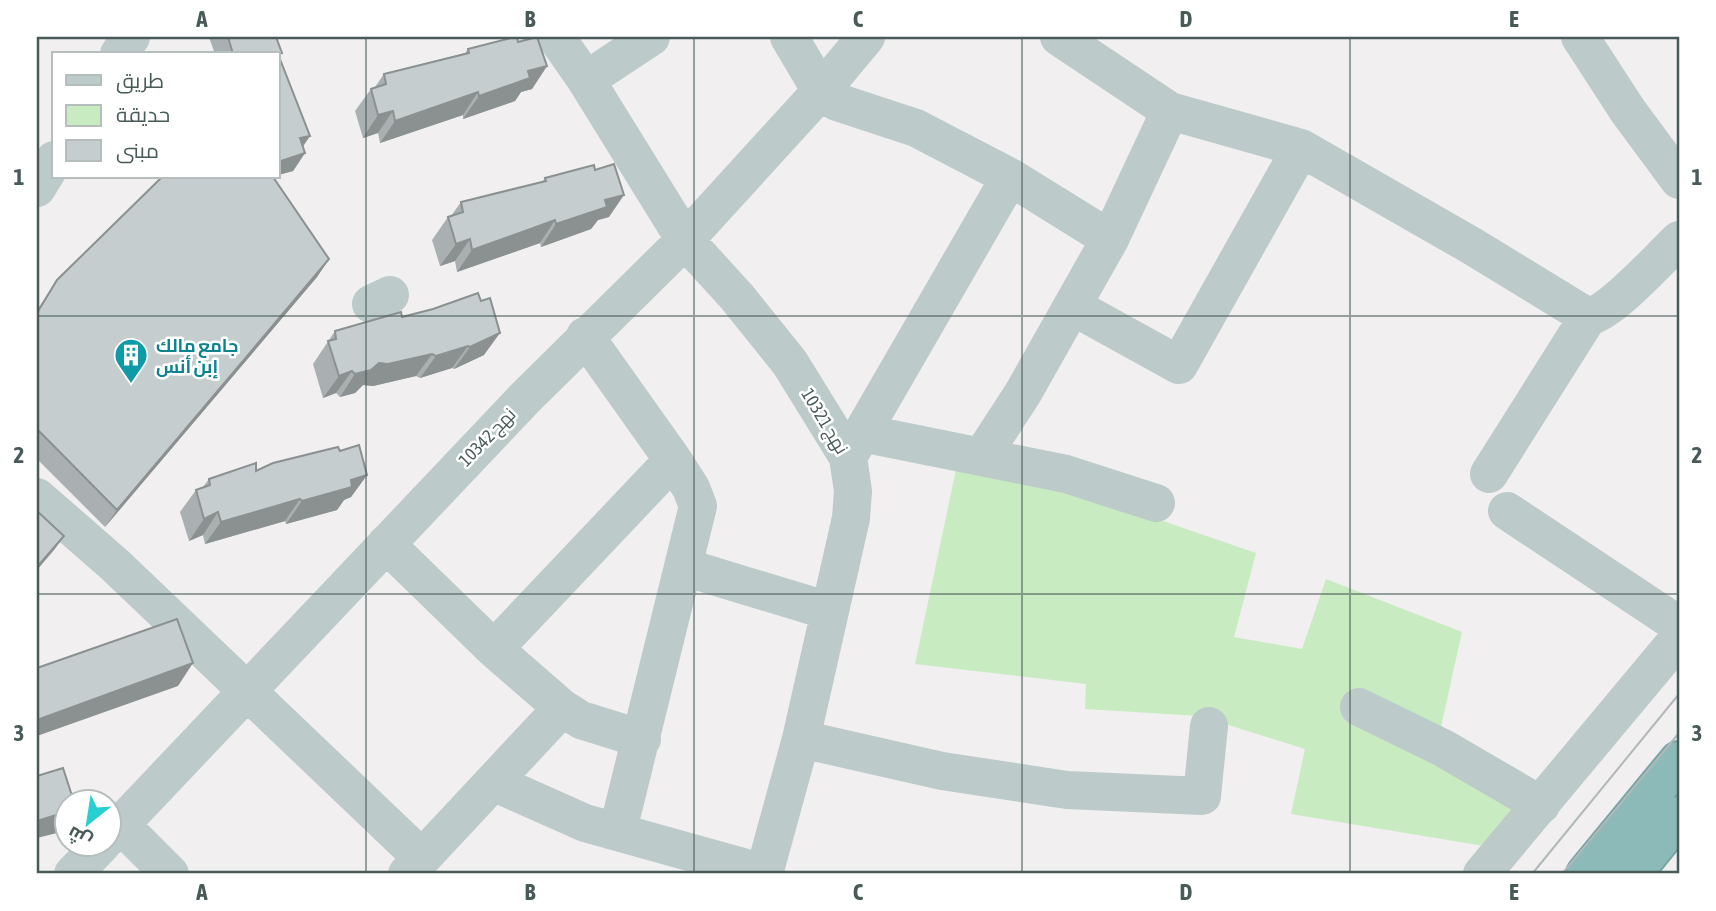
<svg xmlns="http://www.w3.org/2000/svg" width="1716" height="911" viewBox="0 0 1716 911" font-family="'Asap Condensed',Cairo,sans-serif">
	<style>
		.green { fill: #c8ebc1 }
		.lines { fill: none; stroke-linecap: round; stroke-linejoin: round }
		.highway-casing { stroke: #76a5a4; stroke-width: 42 }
		.minor { stroke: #bccbc9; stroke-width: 38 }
		.highway { stroke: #8bbab8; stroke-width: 38 }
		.tram { stroke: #b2b8b9; stroke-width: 2 }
		.wall { fill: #aab0b1 }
		.shaded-wall { fill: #8b9090 }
		.building { fill: #c6cdce; stroke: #8b9090; stroke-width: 2 }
		.grid { fill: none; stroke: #485b59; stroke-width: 2; stroke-opacity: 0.55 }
		.labels { text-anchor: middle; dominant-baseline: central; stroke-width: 5; stroke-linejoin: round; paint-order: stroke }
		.culture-label { font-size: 18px; font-weight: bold; fill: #0d838f; stroke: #fff; text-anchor: start }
		.street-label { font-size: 18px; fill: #485b59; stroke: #fff }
		.neatline { fill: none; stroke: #485b59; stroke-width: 2.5 }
		.grid-label { font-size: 23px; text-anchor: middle; font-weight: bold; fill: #485b59 }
	</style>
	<rect width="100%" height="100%" fill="#f1eff0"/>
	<path class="green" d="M958 460 1064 487 1256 553 1234 637 1302 649 1326 579 1462 632 1439 736 1537 786 1484 846 1291 814 1305 749 1200 716 1085 709 1086 684 915 664Z"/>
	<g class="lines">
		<defs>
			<path id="highway" d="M1586 874 1679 761
				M1632 874 1679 816"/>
		</defs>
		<use href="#highway" class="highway-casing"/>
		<path class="minor" d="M556 37 586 80 685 240 737 297 790 363 848 457 853 491 851 518 801 739 764 874
			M789 37 821 91 837 102 916 128 1010 177 1110 239
			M1059 37 1170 111 1301 148 1472 246 1588 317C1611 313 1660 258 1679 240
			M1580 37 1628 111 1679 180
			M119 54 131 37
			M586 80 651 37
			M37 188 54 160
			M371 304 390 295
			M1072 306 1179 365 1301 148
			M585 336 673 460 691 488 698 506 618 830
			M862 433 1010 177
			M982 456 1023 393 1110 239 1170 111
			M848 457 862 433 1066 474 1156 503
			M1489 474 1588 317
			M37 497 115 565 422 858
			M1507 511 1679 625
			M386 544 494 649 562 708 581 720 642 739
			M684 567 829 611
			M494 649 673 460
			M1359 707 1443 748 1541 805
			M801 739 942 771 1067 790 1202 796 1209 726
			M493 782 585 823 764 873
			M121 825 170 874
			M108 838 525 398 685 240 821 91 866 37
			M73 874 102 844
			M407 874 562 708
			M1482 874 1679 638"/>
		<use href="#highway" class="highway"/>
		<path class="tram" d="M1532 874 1679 694
			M1562 874 1679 733"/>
	</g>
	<path class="wall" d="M209 37H276L282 53 279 57 305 153 293 171 278 175V54H215Z
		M518 42 547 66 532 89 521 92 515 101 463 119V115L380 143 378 133 363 138 355 111 371 89 375 87 384 74 465 53 468 49Z
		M595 170 609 217 598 220 591 229 541 247 540 243 457 272 455 261 440 266 432 240 448 217 451 216 461 202 542 182 545 178Z
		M273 177 329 259 317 277 105 527 37 459V310L57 280Z
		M433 309 484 355 454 369 452 368 420 378 416 376 373 386 363 385 355 393 340 397 336 393 323 398 313 364 335 331 402 317Z
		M340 451 367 475 351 497 344 500 337 510 286 524 285 521 205 544 203 535 189 541 180 512 196 490 203 487 209 479 256 471Z"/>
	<path class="shaded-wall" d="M547 66 532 89 521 92 515 101 463 119 479 96 528 71Z
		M478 92 463 115 380 143 395 121Z
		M393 111 378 133 363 138 378 115Z
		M310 136 298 154 300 138Z
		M305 153 293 171 278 175V162Z
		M624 195 609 217 598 220 591 229 541 247 556 224 605 200Z
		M555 220 540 243 457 272 472 250Z
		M470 239 455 261 440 266 456 244Z
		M329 259 317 277 105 527 117 510Z
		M500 333 484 355 454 369 470 347Z
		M468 346 452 368 420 378 436 356Z
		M432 354 416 376 373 386 363 385 355 393 340 397 355 374 379 363Z
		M352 371 336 393 323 398 339 376Z
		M367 475 351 497 344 500 337 510 286 524 302 501 351 480Z
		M300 499 285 521 205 544 221 522Z
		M218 512 203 535 189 541 204 519Z
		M64 536 54 550 37 570V567Z
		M193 663 178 686 37 736V720Z
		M66 812V823L61 832 37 838V821Z"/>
	<path class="building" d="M228 37H276L282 53 278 54 310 136 300 138 305 153 278 162V54H233Z
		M515 37H517L518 42 537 37 547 66 528 71 530 78 479 96 478 92 395 121 393 111 378 115 371 89 386 84 384 74 469 53 468 49Z
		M614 164 624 195 605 200 607 207 556 224 555 220 472 250 470 239 456 244 448 217 463 212 461 202 546 181 545 178 594 165 595 170Z
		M162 177H273L329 259 117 510 37 429V313L57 280Z
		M478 293 481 301 490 298 500 333 470 347 468 346 436 356 432 354 388 364 379 363 371 370 355 374 352 371 339 376 328 341 336 339 335 331 401 312 402 317 433 309Z
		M359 445 367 475 351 480 352 487 302 501 300 499 221 522 218 512 204 519 196 490 210 485 209 479 256 463V471L273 463 338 447 340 451Z
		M37 511 64 536 37 567Z
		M177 619 193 663 37 720V668Z
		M63 768 74 802H66V812L37 821V776Z"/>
	<path class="grid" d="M366 37V874M694 37V874M1022 37V874M1350 37V874M37 316H1679M37 594H1679"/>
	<defs>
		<symbol id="building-pin" viewBox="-11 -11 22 30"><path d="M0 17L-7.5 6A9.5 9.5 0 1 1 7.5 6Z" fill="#0f9aa8" stroke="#fff"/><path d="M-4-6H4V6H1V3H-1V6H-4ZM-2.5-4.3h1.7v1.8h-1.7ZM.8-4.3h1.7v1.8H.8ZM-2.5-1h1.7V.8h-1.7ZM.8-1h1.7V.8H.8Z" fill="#fff"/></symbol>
	</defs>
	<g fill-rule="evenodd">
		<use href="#building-pin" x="112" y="336" width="38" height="52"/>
	</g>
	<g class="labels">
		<g class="culture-label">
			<text x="156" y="345">جامع مالك<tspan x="156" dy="21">إبن أنس</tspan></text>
		</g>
		<g class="street-label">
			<text transform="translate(825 421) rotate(59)">نهج 10321</text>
			<text transform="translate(487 437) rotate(-46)">نهج 10342</text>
		</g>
	</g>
	<rect width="1716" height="911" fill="none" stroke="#ffffff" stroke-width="77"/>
	<rect x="52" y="52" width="228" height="126" fill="#ffffff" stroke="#b6bdbd" stroke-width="2"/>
	<rect x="66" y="75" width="35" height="10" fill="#bccbc9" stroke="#b6bdbd" stroke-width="2"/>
	<text x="116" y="88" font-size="21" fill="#485b59">طريق</text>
	<rect x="66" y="105" width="35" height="21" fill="#c8ebc1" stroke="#b6bdbd" stroke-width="2"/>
	<text x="116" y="122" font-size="21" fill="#485b59">حديقة</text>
	<rect x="66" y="140" width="35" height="21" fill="#c6cdce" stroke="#b6bdbd" stroke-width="2"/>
	<text x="116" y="158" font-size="21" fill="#485b59">مبنى</text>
	<g transform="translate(88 823) rotate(210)"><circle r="33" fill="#ffffff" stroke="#b6bdbd" stroke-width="2"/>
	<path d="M0-5L12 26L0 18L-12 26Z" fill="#28cfd2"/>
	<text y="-10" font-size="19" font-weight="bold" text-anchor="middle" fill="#485b59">ش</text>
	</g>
	<rect x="38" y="38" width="1640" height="834" class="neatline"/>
	<g class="grid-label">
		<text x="202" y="27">A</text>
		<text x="530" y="27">B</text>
		<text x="858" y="27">C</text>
		<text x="1186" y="27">D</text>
		<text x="1514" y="27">E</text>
		<text x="19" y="185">1</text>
		<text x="1697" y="185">1</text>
		<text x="19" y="463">2</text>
		<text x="1697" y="463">2</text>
		<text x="19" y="741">3</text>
		<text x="1697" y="741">3</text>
		<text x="202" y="900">A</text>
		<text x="530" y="900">B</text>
		<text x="858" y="900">C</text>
		<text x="1186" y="900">D</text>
		<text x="1514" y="900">E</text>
	</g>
</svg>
